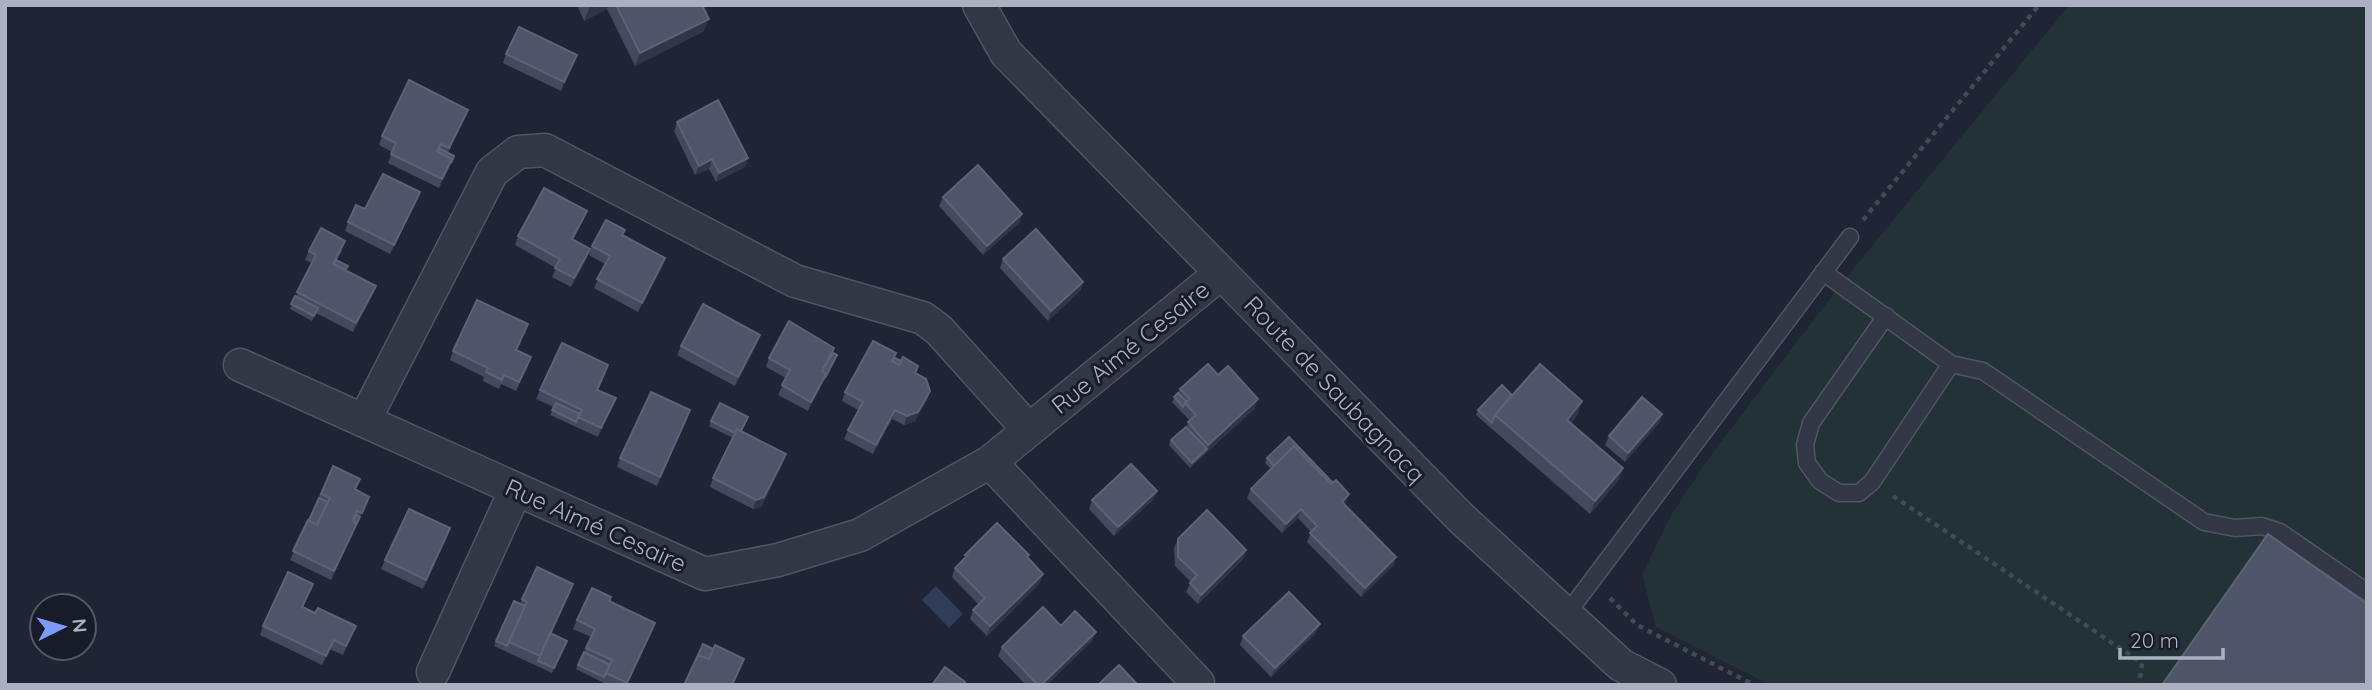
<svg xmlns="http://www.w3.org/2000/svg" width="2372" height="690" viewBox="0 0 2372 690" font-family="Quicksand,sans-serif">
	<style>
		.grass { fill: #223236 }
		.water { fill: #303c5a }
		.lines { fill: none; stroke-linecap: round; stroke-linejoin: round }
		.service-casing { stroke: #505463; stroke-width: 19 }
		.minor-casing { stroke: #505463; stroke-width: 35 }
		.path { stroke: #3e4d53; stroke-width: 4.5; stroke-dasharray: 5 5; stroke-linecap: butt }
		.service { stroke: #323745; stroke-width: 16 }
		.minor { stroke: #323745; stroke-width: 32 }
		.wall { fill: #434a5d }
		.shaded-wall { fill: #303648 }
		.building { fill: #4e5568; stroke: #5d6376; stroke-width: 2 }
		.labels { text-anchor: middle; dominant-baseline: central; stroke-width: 6; stroke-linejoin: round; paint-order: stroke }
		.street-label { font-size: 24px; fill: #acb1c2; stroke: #181c29 }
	</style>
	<rect width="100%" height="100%" fill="#1f2534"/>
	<path class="grass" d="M2069 5H2367V685H1770L1656 627 1642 575 1671 515 1713 452 1841 284Z"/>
	<path class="water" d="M936 586 963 614 949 628 922 600Z"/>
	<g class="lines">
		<defs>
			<path id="service" d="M1823 272 1951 364 1983 371 2204 522 2235 528 2262 526 2280 532 2367 592
				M1886 316 1811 423 1805 445 1807 463 1820 481 1839 493H1859L1872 482 1951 364
				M1566 615 1850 237"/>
			<path id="minor" d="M979 5 1006 53 1461 518 1621 665 1660 685
				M240 365 705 574 778 560 860 535 990 462 1221 273
				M364 421 492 172 518 152 545 150 795 281 923 318 939 330 1029 430
				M990 462 1198 683
				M433 672 516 489"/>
		</defs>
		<use href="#service" class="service-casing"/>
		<use href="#minor" class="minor-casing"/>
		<path class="path" d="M1863 220 2039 5
			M1893 496 2142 663 2139 685
			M1610 598 1637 625 1754 685"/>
		<use href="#service" class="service"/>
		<use href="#minor" class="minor"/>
	</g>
	<path class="wall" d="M577 5H702L704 31 635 66 607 9 584 21Z
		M506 54 577 55 561 91 503 63Z
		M468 110 448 153 452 161 439 188 388 163 392 152 379 145 382 136Z
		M677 122 748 158 745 167 716 182 709 169 695 175 674 131Z
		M420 192 417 201 390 254 345 231 348 222 365 209Z
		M943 197 1022 214 1019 223 983 255 939 206Z
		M583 220 573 240 587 258 571 287 552 277 556 268 515 245 518 236Z
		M623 235 665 258 662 267 638 312 594 288 605 264 589 255 592 246Z
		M342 250 337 260 346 271 376 286 372 296 353 332 316 313 312 321 290 309 312 263 305 260 309 251Z
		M1003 259 1083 282 1080 291 1048 321 1000 268Z
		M528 324 517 350 528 366 516 391 501 384 499 389 483 381 484 377 450 360 453 351Z
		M760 335 757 344 735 386 677 355 681 346Z
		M834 348 833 353 835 360 808 411 778 395 786 378 766 367 769 358Z
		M895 358 901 361 918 366 916 373 930 391 927 400 915 421 904 425 892 419 873 454 844 439 848 430 858 410 842 401 845 392Z
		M605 374 598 390 616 398 598 437 550 415 554 407 536 399 540 390Z
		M1218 375 1255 408 1190 468 1169 445 1171 440 1186 427 1190 421 1172 402 1180 389Z
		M1512 395 1578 414 1571 423 1623 468 1618 481 1590 514 1476 415 1478 410Z
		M1662 414 1659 423 1625 462 1605 445 1609 436Z
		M748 417 741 431 783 463 761 507 753 509 710 487 713 478 733 438 709 426 711 421Z
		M687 419 657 486 617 467 620 458Z
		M1267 458 1346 503 1344 504 1396 557 1393 566 1361 597 1307 542 1311 532 1298 518 1282 533 1247 498 1251 489 1271 469 1265 463Z
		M333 466 356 490 369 497 331 580 290 560Z
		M1157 491 1153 500 1114 536 1089 509 1092 500Z
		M447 537 423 589 381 569 385 560Z
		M1178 539 1246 550 1243 559 1198 604 1186 592 1191 582 1175 566 1174 548Z
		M965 555H1029L1027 558 1040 583 987 636 970 619 973 610 978 604 952 577 955 568 963 560Z
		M313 584 303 606 315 612 356 626 343 655 330 649 322 665 260 635 263 626Z
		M573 584 551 634 565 645 552 673 494 646 496 641 520 604 522 599Z
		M610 602 655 623 627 685H608L576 669 591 637 573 629 577 620Z
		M1061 626 1096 632 1092 641 1047 685H1026L998 656 1002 647Z
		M1316 633 1271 677 1240 645 1243 636Z"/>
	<path class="shaded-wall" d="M595 5H609L607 9 584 21 589 8Z
		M709 19 704 31 635 66 640 53Z
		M577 55 574 64 561 91 564 82Z
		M454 156 452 161 439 188 442 179Z
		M748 158 745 167 716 182 719 173Z
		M712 159 709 169 695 175 699 166Z
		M420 192 417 201 390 254 394 245Z
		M587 211 583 220 569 248 572 239Z
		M1022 214 1019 223 983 255 987 246Z
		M590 249 587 258 571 287 574 278Z
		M665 258 662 267 638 312 642 303Z
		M1083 282 1080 291 1048 321 1051 311Z
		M376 286 372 296 353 332 356 323Z
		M760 335 757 344 735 386 738 377Z
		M837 355 835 360 808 411 811 402Z
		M930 391 927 400 915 421 904 425 907 416Z
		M616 398 612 407 598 437 601 428Z
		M1258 399 1255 408 1190 468 1192 463 1207 449 1208 445Z
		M1582 401 1578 414 1563 433 1567 420Z
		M690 410 687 419 657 486 660 477Z
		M895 410 892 419 873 454 876 445Z
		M1662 414 1659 423 1625 462 1628 453Z
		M786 454 783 463 761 507 753 509 756 500Z
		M1623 468 1618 481 1590 514 1595 501Z
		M1157 491 1153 500 1114 536 1118 527Z
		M1349 494 1346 503 1338 511 1342 502Z
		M369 497 366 506 331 580 334 571Z
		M1301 509 1298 518 1282 533 1286 524Z
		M450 528 447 537 423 589 426 580Z
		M1246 550 1243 559 1198 604 1201 595Z
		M1396 557 1393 566 1361 597 1365 588Z
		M1043 574 1040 583 987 636 990 626Z
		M655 623 652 632 626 685 627 683Z
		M1320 624 1316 633 1271 677 1275 668Z
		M1096 632 1092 641 1047 685H1041Z"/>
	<path class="building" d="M616 5H702L709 19 640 53Z
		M519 27 577 55 564 82 506 54Z
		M409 80 468 110 449 148 441 144 437 151 452 159 442 179 391 154 396 143 382 136Z
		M718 100 748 158 719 173 712 159 699 166 677 122Z
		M440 149 454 156 451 163 452 159 438 152Z
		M978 165 1022 214 987 246 943 197Z
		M383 174 420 192 394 245 348 222 356 205 365 209Z
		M544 188 587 211 572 239 590 249 574 278 555 268 560 259 518 236Z
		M606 220 625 230 622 235 665 258 642 303 597 279 610 256 592 246Z
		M321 228 345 241 333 264 376 286 356 323 297 292 316 255 309 251Z
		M1036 229 1083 282 1051 311 1003 259Z
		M336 260 348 266 345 270 334 264Z
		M295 296 318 308 314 316 291 304Z
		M477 300 528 324 516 350 531 357 519 382 504 375 502 380 486 372 488 368 453 351Z
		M703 304 760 335 738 377 681 346Z
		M789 321 834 348 822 371 826 374 811 402 782 385 790 370 769 358Z
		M873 341 896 353 892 361 899 365 903 357 918 366 915 373 926 379 930 391 918 412 907 416 895 410 876 445 848 430 863 402 845 392Z
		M562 343 608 365 597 390 616 398 601 428 578 417 582 410 540 390Z
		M833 353 837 355 825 378 826 374 822 371Z
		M895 358 901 361 899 365 893 361Z
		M1208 364 1218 375 1228 366 1258 399 1208 445 1188 422 1196 415 1185 403 1190 399 1180 389Z
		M1540 364 1582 401 1567 420 1623 468 1595 501 1495 415Z
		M1502 385 1512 395 1495 415 1492 423 1478 410Z
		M651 392 690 410 660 477 620 458Z
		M1178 393 1186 401 1183 407 1174 397Z
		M1642 397 1662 414 1628 453 1609 436Z
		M556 403 580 414 576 422 552 410Z
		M720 403 748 417 741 431 737 429 735 433 711 421Z
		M1186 427 1207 449 1192 463 1171 440Z
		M737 429 786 454 764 497 756 500 713 478Z
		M1289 437 1333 483 1331 484 1294 446 1274 466 1267 458Z
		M1294 446 1331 484 1336 480 1349 494 1342 502 1396 557 1365 588 1310 533 1317 526 1301 509 1286 524 1251 489Z
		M1131 464 1157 491 1118 527 1092 500Z
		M333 466 360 479 355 489 369 497 362 513 357 511 353 519 356 525 334 571 293 551 308 520 317 525 330 498 321 494Z
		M319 498 328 502 317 525 309 520Z
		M409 509 450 528 426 580 385 560Z
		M1207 510 1246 550 1201 595 1190 583 1197 575 1178 557V539Z
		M356 515 360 517 354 529 356 525 354 519Z
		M997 523 1029 555 1027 557 1043 574 990 626 973 610 985 598 955 568 967 556 965 555Z
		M2268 534 2367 604V685H2162Z
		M537 567 573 584 540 656 509 642 527 602 522 599Z
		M288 572 313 584 302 607 315 613 318 608 356 626 346 646 334 640 326 656 263 626Z
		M592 588 611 597 609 601 655 623 627 683 606 673 612 660 586 648 595 629 577 620Z
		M1289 592 1320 624 1275 668 1243 636Z
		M514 601 525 606 507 646 496 641Z
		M1043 607 1061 626 1075 611 1096 632 1041 685H1038L1002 647Z
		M550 633 567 641 554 668 538 661Z
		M703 644 713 649 709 659 698 655Z
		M715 645 744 659 732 685H684L698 655 709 659Z
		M584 652 610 665 604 677 578 665Z
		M1119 665 1138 685H1098Z
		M945 667 965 682 963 685H932Z"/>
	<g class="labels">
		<g class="street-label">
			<text transform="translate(1130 347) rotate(-39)">Rue Aimé Cesaire</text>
			<text transform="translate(1335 389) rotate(46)">Route de Saubagnacq</text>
			<text transform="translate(596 525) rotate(24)">Rue Aimé Cesaire</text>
		</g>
	</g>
	<rect width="2372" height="690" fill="none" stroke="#acb1c2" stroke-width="14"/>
	<g transform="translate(63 627) rotate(85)"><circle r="33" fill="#181c29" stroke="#535866" stroke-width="2"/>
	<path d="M0-5L12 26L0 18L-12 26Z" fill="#7d9bf6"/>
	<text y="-10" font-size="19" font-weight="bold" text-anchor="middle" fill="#acb1c2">N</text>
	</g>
	<path d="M2120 648v10h103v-10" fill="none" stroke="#acb1c2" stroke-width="3.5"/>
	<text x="2130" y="648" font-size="21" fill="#acb1c2" stroke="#181c29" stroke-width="5" paint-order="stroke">20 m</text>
</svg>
